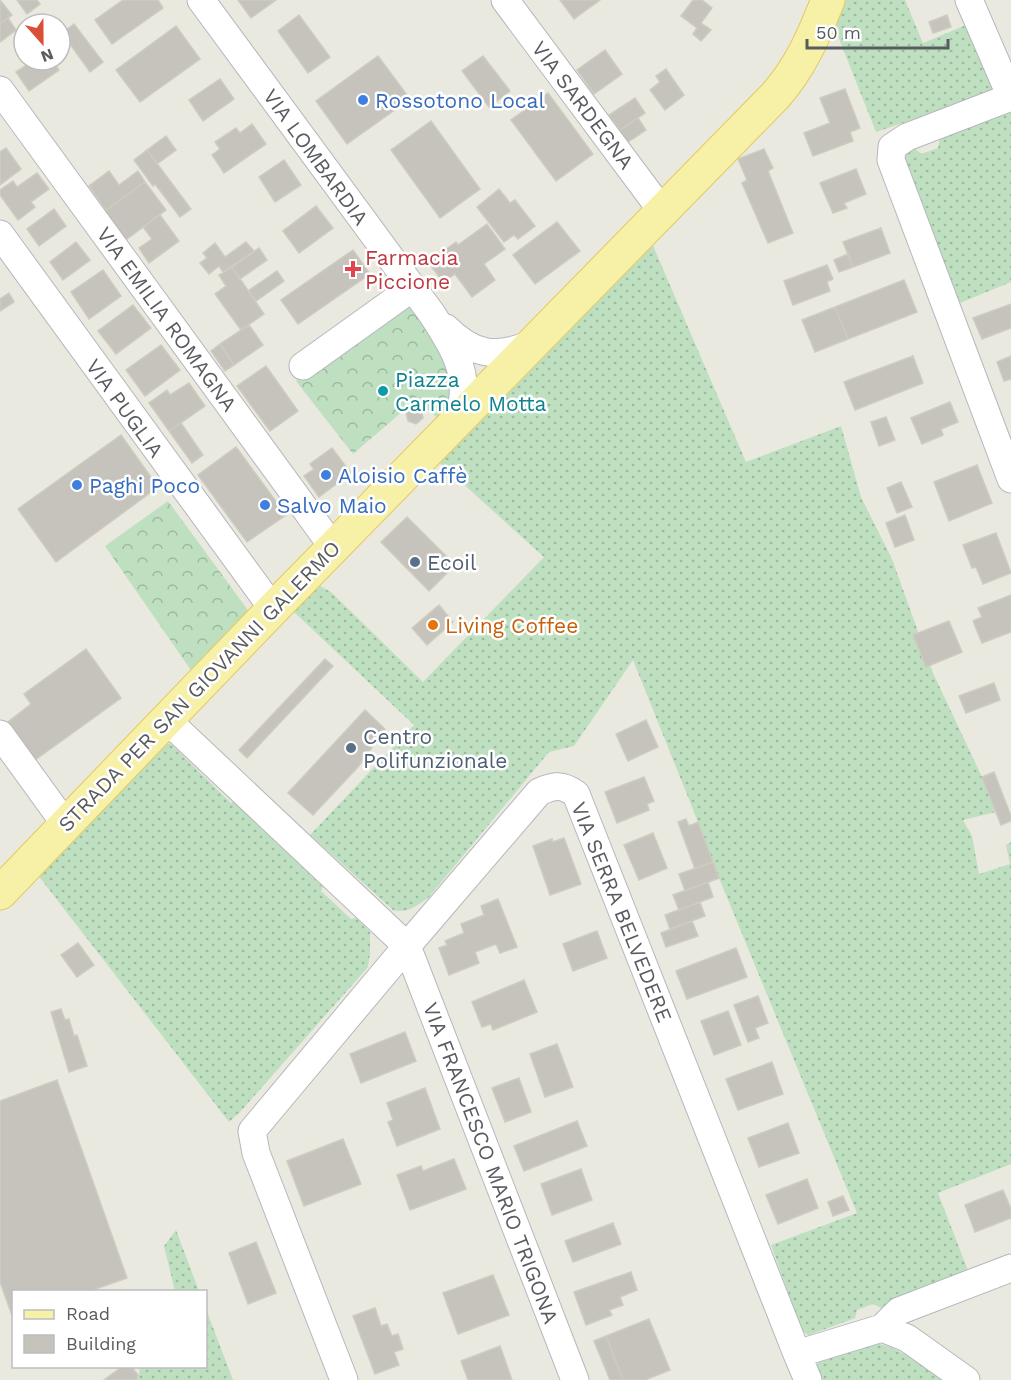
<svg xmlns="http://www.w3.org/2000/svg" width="1011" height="1380" viewBox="0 0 1011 1380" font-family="'Work Sans',sans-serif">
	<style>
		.grass { fill: url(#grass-dots) }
		.forest { fill: url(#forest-crowns) }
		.building { fill: #c6c3bc; stroke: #cecbbf; stroke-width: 1.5 }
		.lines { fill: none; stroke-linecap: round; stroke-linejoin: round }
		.minor-casing { stroke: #b5b7bc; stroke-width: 29 }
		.major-casing { stroke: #e4c95f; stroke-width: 35 }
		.minor { stroke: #fff; stroke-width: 27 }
		.major { stroke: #f7f1a8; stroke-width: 33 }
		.shop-dot { fill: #3f7fe0; stroke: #fff; stroke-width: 2 }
		.health-dot { fill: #e0444e; stroke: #fff; stroke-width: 2 }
		.culture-dot { fill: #0f9aa8; stroke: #fff; stroke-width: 2 }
		.service-dot { fill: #5c6f8a; stroke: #fff; stroke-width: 2 }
		.food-dot { fill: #e8710a; stroke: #fff; stroke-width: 2 }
		.labels { text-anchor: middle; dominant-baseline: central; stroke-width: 5; stroke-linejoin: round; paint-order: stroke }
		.shop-label { font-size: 21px; fill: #366cbe; stroke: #fff; text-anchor: start }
		.street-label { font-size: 21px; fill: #585b5f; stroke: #fff }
		.health-label { font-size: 21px; fill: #be3a42; stroke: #fff; text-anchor: start }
		.culture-label { font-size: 21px; fill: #0d838f; stroke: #fff; text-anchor: start }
		.service-label { font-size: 21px; fill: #4e5e75; stroke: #fff; text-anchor: start }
		.food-label { font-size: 21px; fill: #c56008; stroke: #fff; text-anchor: start }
	</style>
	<defs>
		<pattern id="grass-dots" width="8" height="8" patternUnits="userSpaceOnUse" patternTransform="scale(1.5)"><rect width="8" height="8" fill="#bee0c0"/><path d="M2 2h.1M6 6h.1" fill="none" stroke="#9db99f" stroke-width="1.8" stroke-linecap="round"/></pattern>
		<pattern id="forest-crowns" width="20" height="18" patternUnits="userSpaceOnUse" patternTransform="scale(1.5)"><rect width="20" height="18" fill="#bee0c0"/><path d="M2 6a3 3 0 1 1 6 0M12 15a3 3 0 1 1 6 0" fill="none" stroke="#9db99f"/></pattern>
	</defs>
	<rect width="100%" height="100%" fill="#eae9e0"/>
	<path class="grass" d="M837 0H905L923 43 971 23 999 90 876 132 830 16Z
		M1011 109V282L955 305 902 157 912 145 921 154 938 148 940 135Z
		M651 241 746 462 841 426 861 497 892 559 933 673 982 777 996 812 963 820 972 836 979 874 1010 864 1006 845 1011 842V1164L938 1193 969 1273 881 1308 873 1304 857 1310 855 1318 809 1335 802 1331 771 1245 857 1213 719 878 698 822 633 660 574 746 549 752 428 898C416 906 407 914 393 910L310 835 414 725 294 612 320 586 331 592 423 682 544 557 438 461Z
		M162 742 166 745 170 743 231 803 235 801 323 887 321 891 351 919 356 918 370 932V953L368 967 240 1112 229 1122 37 874Z
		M176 1230 199 1291H175L164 1246Z
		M206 1309 233 1380H138L140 1367 206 1366Z
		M867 1341C897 1346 921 1363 945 1380H821L815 1365 828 1354Z"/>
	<path class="forest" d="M404 301C423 324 442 347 449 377 450 382 451 387 451 391 450 403 446 412 442 422L417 399 353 454 296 381Z
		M168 501 253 617 195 676 105 546Z"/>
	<path class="building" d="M0 0 12 15 0 24Z
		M17 0H37L40 4 27 14Z
		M123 0H158L163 8 112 44 95 20Z
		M238 0H276L251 18Z
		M560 0H600L574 19Z
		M693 0H702L712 8 701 23 711 30 701 41 693 34 697 28 681 16Z
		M299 15 330 57 308 73 278 31Z
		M947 15 951 27 933 33 929 22Z
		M8 18 16 30 0 42V24Z
		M74 24 103 62 90 72 62 33Z
		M176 26 200 59 140 102 116 70Z
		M605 50 622 74 594 94 577 70Z
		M378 56 410 99 347 144 316 101Z
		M483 56 510 91 489 107 462 71Z
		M34 60H52L59 70 29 91 16 72Z
		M666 69 684 95 665 110 650 90 660 82 656 76Z
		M220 79 234 99 203 121 189 100Z
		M845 89 860 128 850 132 853 141 813 156 804 133 830 123 820 98Z
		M548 93 593 154 556 181 511 120Z
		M635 98 645 113 620 130 609 115Z
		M638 118 646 130 628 142 620 130Z
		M431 121 480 189 440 218 391 150Z
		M252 124 266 144 224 173 212 155 220 149 215 142 236 128 240 133Z
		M166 136 176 150 157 164 147 150Z
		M6 148 21 169 0 185V152Z
		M764 149 773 168 768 171 793 233 768 243 742 183 747 180 738 159Z
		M147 150 191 209 180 217 155 184 153 186 134 160Z
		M284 160 301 185 275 202 259 177Z
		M856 169 866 194 844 203 847 208 833 213 820 183Z
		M109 171 119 185 138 171 145 182 106 210 89 186Z
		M37 173 49 189 31 202 35 207 18 220 0 195V190L13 181 17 187Z
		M145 182 166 210 123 242 102 213Z
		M499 189 510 203 515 200 535 226 518 239 514 235 504 242 477 207Z
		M316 206 333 228 299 253 283 231Z
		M54 209 66 226 39 246 27 229Z
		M160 215 179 241 149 263 139 248 152 239 143 227Z
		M557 222 580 251 535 284 513 255Z
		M487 224 505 249 484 264 495 280 472 297 455 274 443 282 428 262 456 242 458 245Z
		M881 228 890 253 853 267 843 242Z
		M76 242 90 260 63 280 50 262Z
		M246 242 254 251 223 272 219 266 209 274 200 263 207 258 203 253 215 243 225 257Z
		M259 248 267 260 240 279 232 267Z
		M353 250 370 274 298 324 281 300Z
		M848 254 853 267 839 272 834 260Z
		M827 265 833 279 827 282 830 291 793 305 784 281Z
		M232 267 264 314 241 330 215 294 226 286 219 275Z
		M103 270 121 296 89 319 71 292Z
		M277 271 284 281 256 301 248 291Z
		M904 280 917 312 848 339 835 307Z
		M9 293 14 302 0 311V299Z
		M1011 304V328L982 339 973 318Z
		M133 305 151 328 116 354 98 331Z
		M835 307 848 339 815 352 802 320Z
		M249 325 263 345 234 365 220 344Z
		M220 344 234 365 225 371 211 351Z
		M161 345 180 370 145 396 126 370Z
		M913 356 923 383 855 410 844 382Z
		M1011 356V379L1004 381 997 362Z
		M266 366 298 411 270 431 237 386Z
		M189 383 205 406 169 431 149 403 167 390 170 395Z
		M950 402 958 422 941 429 943 435 922 444 911 418Z
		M413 407 421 410 423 418 416 424 408 421 406 413Z
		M886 417 895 440 879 446 871 422Z
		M181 423 203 455 192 463 169 431Z
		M121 435 158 487 56 562 18 509Z
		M236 447 286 515 247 542 198 475Z
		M332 448 351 473 319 497 304 476 314 469 310 464Z
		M977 465 992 503 949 521 934 482Z
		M901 482 912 507 897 513 887 488Z
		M905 515 914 540 895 547 886 523Z
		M407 517 455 565 429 591 381 542Z
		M996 533 1011 573 983 584 976 567 972 568 963 545Z
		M1011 595V632L982 643 973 621 982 617 978 608Z
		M439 605 453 622 427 645 412 628Z
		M949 621 962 652 926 667 913 635Z
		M86 649 121 698 35 760 8 722 31 704 24 694Z
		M325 659 333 666 247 758 239 750Z
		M994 683 1000 700 966 713 959 696Z
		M365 710 385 729 358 767 313 815 288 793Z
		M646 720 658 747 628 761 616 734Z
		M994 772 1011 816V821L1001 825 982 777Z
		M644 777 654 801 647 804 649 810 617 823 605 792Z
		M686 819 689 826 698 822 713 862 695 869 678 822Z
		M653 833 667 868 639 880 624 845Z
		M564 838 581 884 550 895 533 846 552 839 553 842Z
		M713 862 719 878 685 891 679 874Z
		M708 882 713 897 679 910 673 895Z
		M498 899 517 947 500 953 496 944 475 952 479 963 449 975 439 948 447 945 445 941 464 933 461 924 484 915 481 906Z
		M700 902 705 916 670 929 665 915Z
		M692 921 698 936 666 947 661 933Z
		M597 931 607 958 573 971 563 944Z
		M78 943 94 965 77 977 61 955Z
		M736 948 747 977 687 999 676 971Z
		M524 980 537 1012 493 1030 491 1024 482 1027 472 1002Z
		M758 996 768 1023 755 1028 759 1038 748 1042 734 1005Z
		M61 1009 65 1020 69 1019 74 1036 77 1035 87 1066 69 1072 51 1012Z
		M728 1011 741 1045 714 1055 701 1021Z
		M405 1032 416 1061 361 1083 350 1054Z
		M557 1044 573 1087 545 1097 530 1054Z
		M772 1062 783 1094 738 1110 726 1079Z
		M519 1078 531 1112 505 1122 492 1088Z
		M57 1080 127 1278 87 1292H14L13 1318 0 1282V1101Z
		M425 1088 440 1129 397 1146 388 1122 393 1120 387 1103Z
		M577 1121 587 1146 524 1171 514 1146Z
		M788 1123 799 1153 759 1167 748 1138Z
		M343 1139 361 1184 304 1206 287 1161Z
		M454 1159 466 1189 410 1210 397 1175 421 1166 423 1171Z
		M581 1169 592 1200 552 1215 541 1184Z
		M807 1179 818 1208 778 1224 766 1195Z
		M1003 1190 1011 1209V1218L975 1232 965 1205Z
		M843 1196 849 1210 833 1216 828 1202Z
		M613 1223 621 1244 573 1262 565 1241Z
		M256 1242 276 1293 248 1304 229 1253Z
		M631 1272 637 1290 620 1297 623 1305 609 1310 612 1315 586 1325 574 1292Z
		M493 1275 509 1315 458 1334 443 1293Z
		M375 1308 381 1326 387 1324 392 1336 398 1334 403 1349 394 1352 399 1365 375 1374 353 1316Z
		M649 1319 670 1370 645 1380H623L606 1336Z
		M606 1336 623 1380H610L594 1341Z
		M500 1346 512 1380H468L461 1361Z
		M123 1366H131L138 1375 137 1380H104Z"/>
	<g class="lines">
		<defs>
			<path id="minor" d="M201 0 432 314C449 341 469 369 462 403 461 409 458 415 456 421
				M505 0 662 211
				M969 0 1011 97
				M0 90 333 547
				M1011 97 907 137 892 147 891 160 1011 479
				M0 234 273 609
				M446 328C473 355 496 359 531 344
				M303 366 412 288
				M167 720 407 946 539 792C555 785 562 784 576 794L797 1354 882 1328 907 1338 966 1380
				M0 734 66 825
				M882 1328 899 1311 1011 1268
				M797 1354 808 1380
				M344 1380 256 1153 252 1131 407 946 575 1380"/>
			<path id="major" d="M0 893 273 609 775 96C801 67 814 35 828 0"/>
		</defs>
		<use href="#minor" class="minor-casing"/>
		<use href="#major" class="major-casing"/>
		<use href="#minor" class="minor"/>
		<use href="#major" class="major"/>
	</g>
	<g class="shop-dot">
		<circle cx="363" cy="100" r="6"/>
		<circle cx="326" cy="475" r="6"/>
		<circle cx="77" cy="485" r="6"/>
		<circle cx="265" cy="505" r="6"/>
	</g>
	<path class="health-dot" d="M350 260h6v6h6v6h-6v6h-6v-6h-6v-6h6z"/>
	<circle class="culture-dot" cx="383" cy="391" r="6"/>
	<g class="service-dot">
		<circle cx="415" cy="562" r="6"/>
		<circle cx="351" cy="748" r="6"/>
	</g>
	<circle class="food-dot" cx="433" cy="625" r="6"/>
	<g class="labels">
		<g class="shop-label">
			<text x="375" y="100">Rossotono Local</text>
			<text x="338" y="475">Aloisio Caffè</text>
			<text x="89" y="485">Paghi Poco</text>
			<text x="277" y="505">Salvo Maio</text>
		</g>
		<g class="street-label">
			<text transform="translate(583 105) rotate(53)">VIA SARDEGNA</text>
			<text transform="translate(316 157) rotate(54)">VIA LOMBARDIA</text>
			<text transform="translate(167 319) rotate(54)">VIA EMILIA ROMAGNA</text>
			<text transform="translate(125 408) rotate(54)">VIA PUGLIA</text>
			<text transform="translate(199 686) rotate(-46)">STRADA PER SAN GIOVANNI GALERMO</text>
			<text transform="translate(622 912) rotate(68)">VIA SERRA BELVEDERE</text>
			<text transform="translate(491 1163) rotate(69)">VIA FRANCESCO MARIO TRIGONA</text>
		</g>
		<g class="health-label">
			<text x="365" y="257">Farmacia<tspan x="365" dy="24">Piccione</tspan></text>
		</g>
		<g class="culture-label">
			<text x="395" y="379">Piazza<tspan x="395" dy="24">Carmelo Motta</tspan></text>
		</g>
		<g class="service-label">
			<text x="427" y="562">Ecoil</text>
			<text x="363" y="736">Centro<tspan x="363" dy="24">Polifunzionale</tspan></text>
		</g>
		<g class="food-label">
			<text x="445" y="625">Living Coffee</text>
		</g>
	</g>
	<rect x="12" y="1290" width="195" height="78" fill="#ffffff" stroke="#bcbdbf" stroke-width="1.5"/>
	<rect x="24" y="1310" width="30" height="9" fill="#f7f1a8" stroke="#bcbdbf" stroke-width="1.5"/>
	<text x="66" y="1320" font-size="18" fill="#585b5f">Road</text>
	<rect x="24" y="1335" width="30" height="18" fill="#c6c3bc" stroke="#bcbdbf" stroke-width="1.5"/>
	<text x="66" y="1350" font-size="18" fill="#585b5f">Building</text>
	<g transform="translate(42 42) rotate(159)"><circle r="28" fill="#ffffff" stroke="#bcbdbf" stroke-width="1.5"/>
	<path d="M0-4.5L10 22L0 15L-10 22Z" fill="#d95037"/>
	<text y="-9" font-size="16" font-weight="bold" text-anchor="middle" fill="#585b5f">N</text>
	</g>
	<path d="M807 39v9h141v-9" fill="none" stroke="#585b5f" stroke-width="3"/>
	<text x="816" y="39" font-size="18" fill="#585b5f" stroke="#ffffff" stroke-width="4.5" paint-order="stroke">50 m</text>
</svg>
